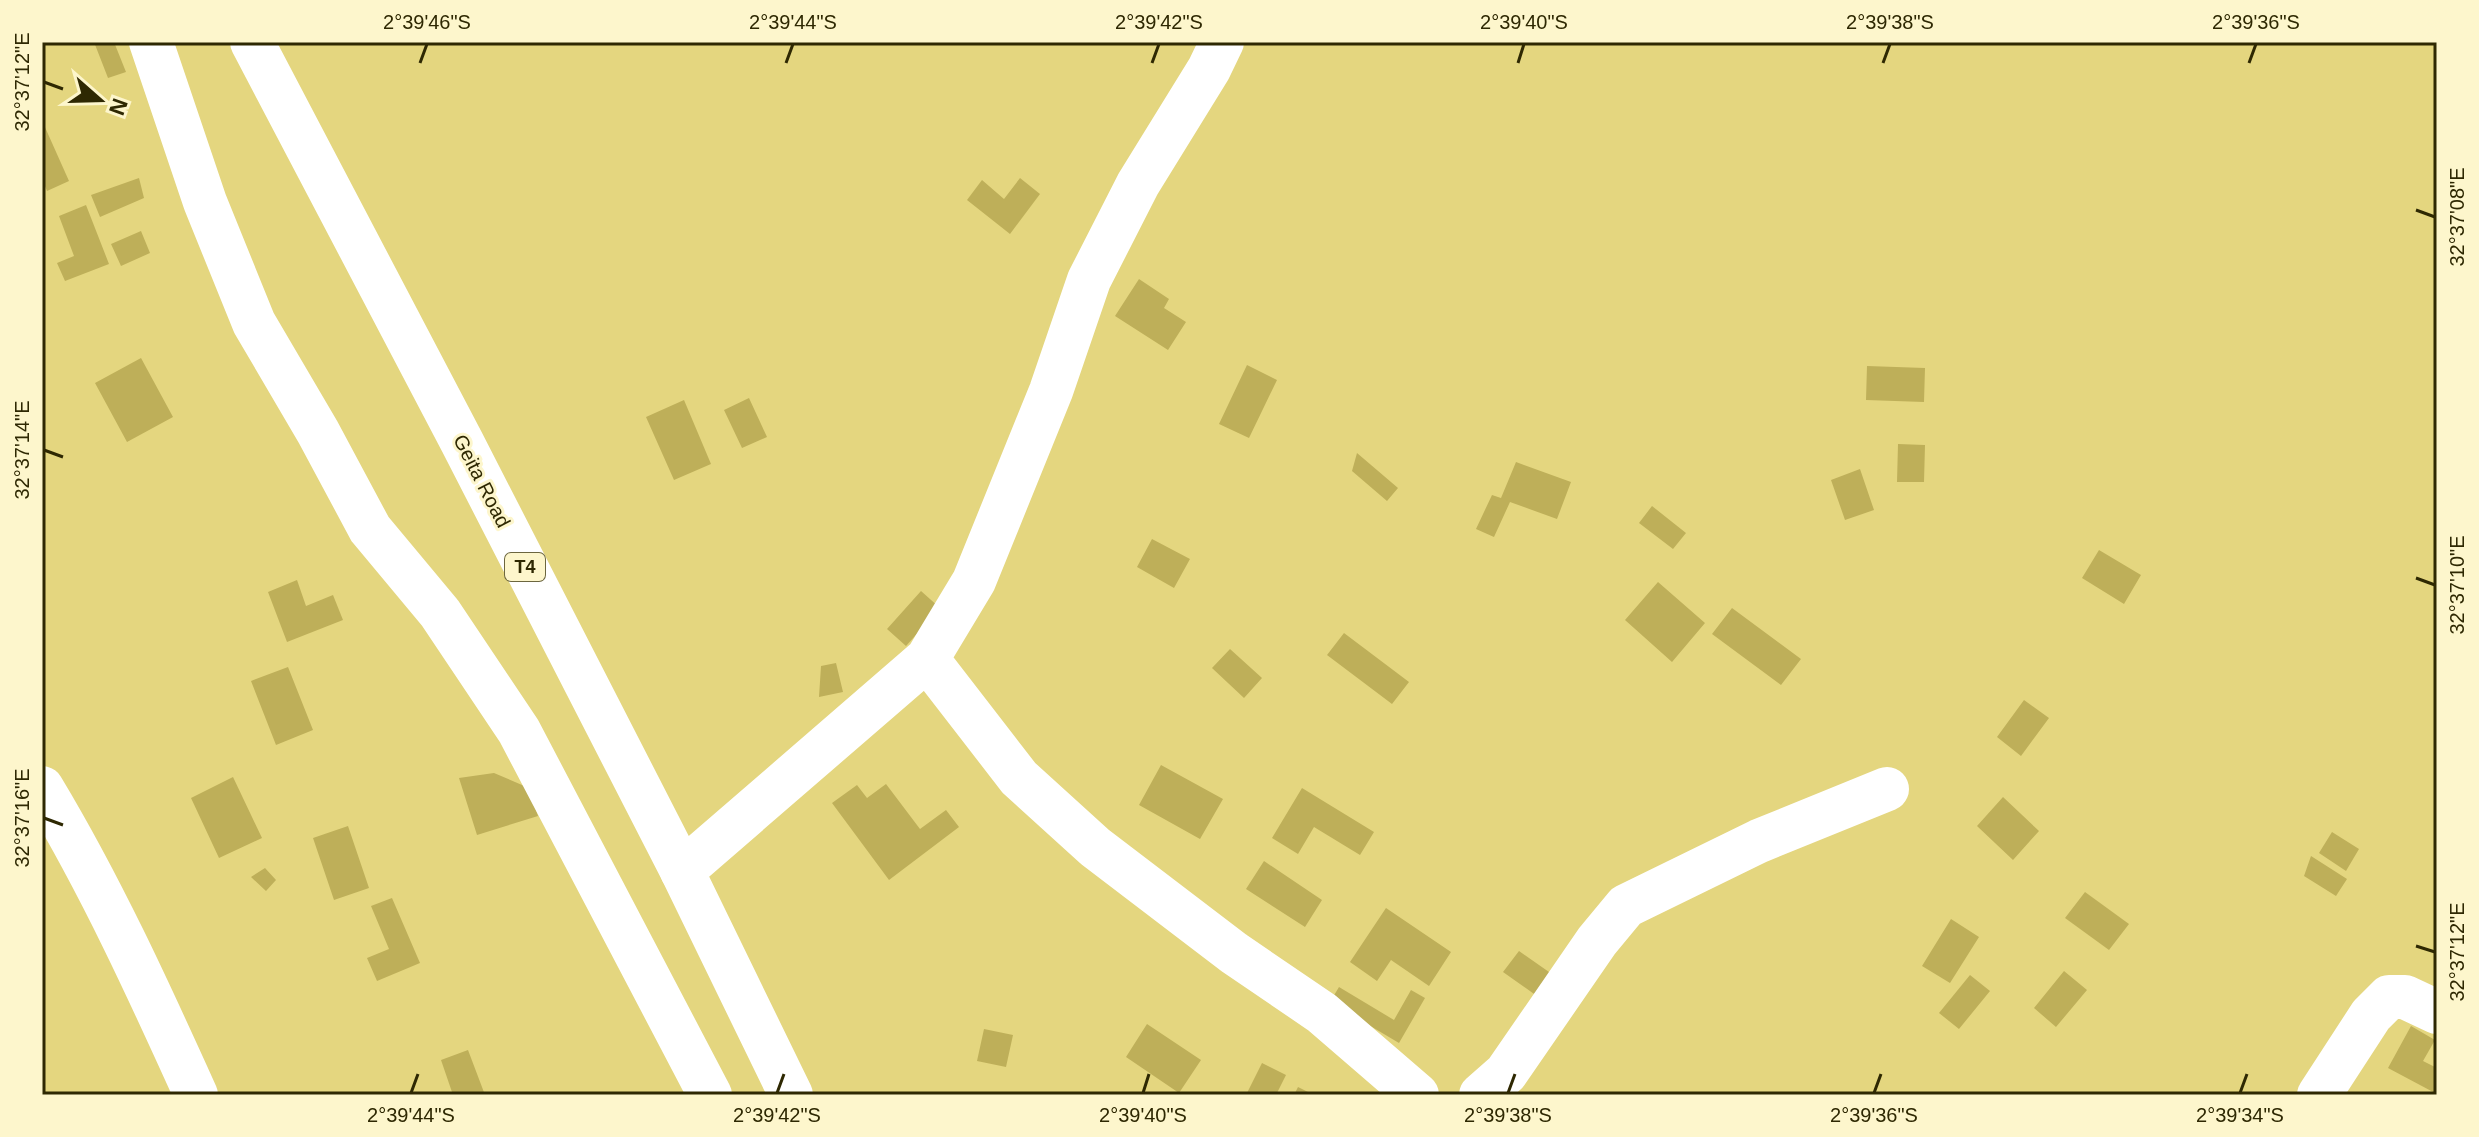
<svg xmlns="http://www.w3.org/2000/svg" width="2479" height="1137" viewBox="0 0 2479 1137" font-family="Arial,sans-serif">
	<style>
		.building { fill: #beaf59 }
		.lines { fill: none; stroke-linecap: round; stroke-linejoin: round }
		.street { stroke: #fff; stroke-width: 44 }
		.highway { stroke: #fff; stroke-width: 44 }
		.ticks { fill: none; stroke: #2e2802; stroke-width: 3 }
		.labels { text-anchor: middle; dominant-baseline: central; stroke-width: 6; stroke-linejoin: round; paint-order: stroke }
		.shield { fill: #fdf6cc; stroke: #6c663f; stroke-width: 2 }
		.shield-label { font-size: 18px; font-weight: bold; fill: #2e2802 }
		.street-label { font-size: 20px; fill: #2e2802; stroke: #fdf6cc }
		.neatline { fill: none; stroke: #2e2802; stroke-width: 3 }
		.ticks-label { font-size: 20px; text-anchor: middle; fill: #2e2802 }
	</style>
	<rect width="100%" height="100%" fill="#e4d67f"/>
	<path class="building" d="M94 42H114L126 72 108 78Z
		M44 125 69 181 47 191 42 179V126Z
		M139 178 144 198 100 217 91 195Z
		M1020 178 1040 194 1010 234 967 200 982 180 1004 199Z
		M86 205 109 264 65 281 57 263 74 256 59 216Z
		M141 231 150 253 121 266 111 244Z
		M1139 279 1169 299 1164 308 1186 322 1168 350 1115 316Z
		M141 358 173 417 127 442 95 383Z
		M1247 365 1277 380 1249 438 1219 424Z
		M1867 366 1925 368 1924 402 1866 400Z
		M749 398 767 437 742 448 724 410Z
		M684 400 711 464 674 480 646 417Z
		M1898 444 1925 445 1924 482H1897Z
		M1357 453 1398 488 1387 501 1352 471Z
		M1516 462 1571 482 1557 519 1510 502 1494 537 1476 529 1492 495 1501 498Z
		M1860 469 1874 510 1845 520 1831 480Z
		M1652 506 1686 533 1673 549 1639 523Z
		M1152 539 1190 559 1174 588 1137 567Z
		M2099 550 2141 575 2124 604 2082 578Z
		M297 580 306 606 333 595 343 620 287 642 268 592Z
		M1658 582 1705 623 1672 662 1625 620Z
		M921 591 940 608 906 646 887 629Z
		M1732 608 1801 659 1781 685 1712 634Z
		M1344 633 1409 682 1392 704 1327 655Z
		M1230 649 1262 678 1244 698 1212 668Z
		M836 663 843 692 819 697 821 666Z
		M288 667 313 730 276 745 251 681Z
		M2024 700 2049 718 2021 756 1997 737Z
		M1161 765 1223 799 1200 839 1139 805Z
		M494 773 529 788 538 816 477 835 459 778Z
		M233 777 262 838 219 858 191 798Z
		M886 784 920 829 946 810 959 827 889 880 832 803 857 785 867 798Z
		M1302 788 1374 832 1360 855 1314 827 1298 854 1272 838Z
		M2003 797 2039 831 2013 860 1977 826Z
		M348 826 369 888 334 900 313 838Z
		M2332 832 2359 849 2346 871 2319 853Z
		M2311 856 2347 879 2336 896 2304 876Z
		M1264 861 1322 900 1305 927 1246 889Z
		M265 868 276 880 266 891 251 877Z
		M2085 892 2129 924 2109 950 2065 918Z
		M392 898 420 963 377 981 367 958 389 949 371 906Z
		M1386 908 1451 952 1429 986 1391 960 1377 981 1350 962Z
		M1951 919 1979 937 1950 983 1922 966Z
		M1519 951 1559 979 1544 1001 1503 972Z
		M2064 971 2087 990 2056 1027 2034 1008Z
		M1970 975 1990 991 1959 1029 1939 1013Z
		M1339 987 1394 1020 1411 990 1425 998 1399 1043 1330 1002Z
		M1147 1024 1201 1060 1179 1093 1126 1057Z
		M2411 1026 2435 1040 2423 1061 2437 1068V1089L2435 1093 2388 1068Z
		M984 1029 1013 1035 1006 1067 977 1061Z
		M468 1050 485 1095H453L441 1060Z
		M1262 1063 1286 1075 1276 1095H1246Z
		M1298 1087 1314 1095H1294Z"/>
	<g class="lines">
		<path class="street" d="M151 42 205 202 254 323 318 432 370 529 440 613 519 731 710 1095
			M927 659 1019 778 1095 847 1234 953 1322 1013 1417 1095
			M42 788C101 886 149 991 196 1095
			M682 871 927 659 974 581 1051 391 1089 280 1138 184 1209 69 1222 42
			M1481 1095 1506 1073 1597 941 1626 906 1759 841 1887 789
			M2319 1095 2371 1015 2389 997H2405L2437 1012"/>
		<path class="highway" d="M252 42 462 442 682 871 791 1095"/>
	</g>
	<path class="ticks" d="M420 63 427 44M786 63 793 44M1152 63 1159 44M1518 63 1524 44M1883 63 1890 44M2249 63 2256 44M44 82 63 89M2416 210 2435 217M44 450 63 457M2416 578 2435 585M44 818 63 825M2416 946 2435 952M411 1093 418 1074M777 1093 784 1074M1143 1093 1149 1074M1508 1093 1515 1074M1874 1093 1881 1074M2240 1093 2247 1074"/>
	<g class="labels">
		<rect class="shield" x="505" y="553" width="40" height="28" rx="6"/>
		<g class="shield-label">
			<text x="525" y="567">T4</text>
		</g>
		<g class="street-label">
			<text transform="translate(482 481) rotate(63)">Geita Road</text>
		</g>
	</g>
	<rect width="2479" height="1137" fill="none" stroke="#fdf6cc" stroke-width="88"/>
	<g transform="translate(100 100) rotate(110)" stroke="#fdf6cc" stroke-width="6" paint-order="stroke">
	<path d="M0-6L14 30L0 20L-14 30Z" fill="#2e2802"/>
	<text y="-12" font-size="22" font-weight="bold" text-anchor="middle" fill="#2e2802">N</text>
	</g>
	<rect x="44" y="44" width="2391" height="1049" class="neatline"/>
	<g class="ticks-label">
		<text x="427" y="29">2°39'46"S</text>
		<text x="793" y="29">2°39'44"S</text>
		<text x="1159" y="29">2°39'42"S</text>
		<text x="1524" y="29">2°39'40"S</text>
		<text x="1890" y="29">2°39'38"S</text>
		<text x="2256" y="29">2°39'36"S</text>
		<text transform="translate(22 82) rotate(-90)" y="7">32°37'12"E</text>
		<text transform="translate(2457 217) rotate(-90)" y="7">32°37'08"E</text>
		<text transform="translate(22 450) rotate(-90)" y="7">32°37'14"E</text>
		<text transform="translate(2457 585) rotate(-90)" y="7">32°37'10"E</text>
		<text transform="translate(22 818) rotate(-90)" y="7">32°37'16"E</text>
		<text transform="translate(2457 952) rotate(-90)" y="7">32°37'12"E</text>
		<text x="411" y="1122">2°39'44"S</text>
		<text x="777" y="1122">2°39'42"S</text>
		<text x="1143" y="1122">2°39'40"S</text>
		<text x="1508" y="1122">2°39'38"S</text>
		<text x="1874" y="1122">2°39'36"S</text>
		<text x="2240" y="1122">2°39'34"S</text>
	</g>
</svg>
